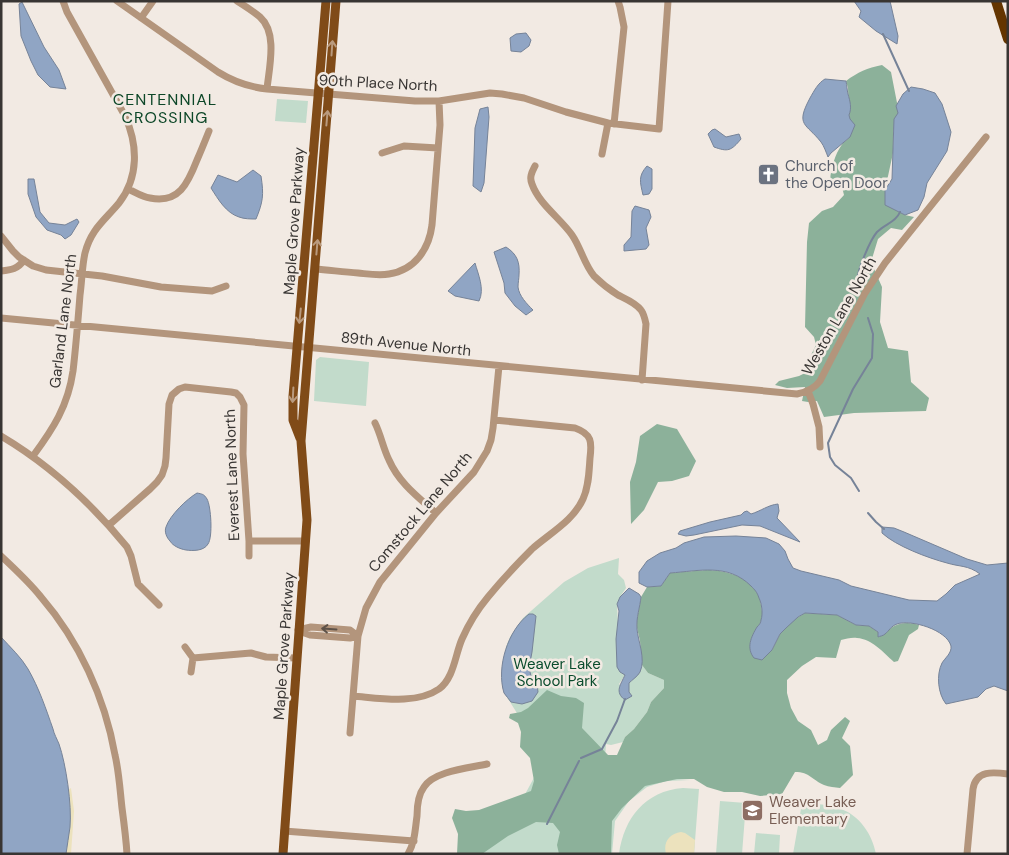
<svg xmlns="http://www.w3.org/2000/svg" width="1009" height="855" viewBox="0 0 1009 855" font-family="'DM Sans',sans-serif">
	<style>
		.green { fill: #c2dbcb }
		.forest { fill: #8cb19a }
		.sand { fill: #ece2bd }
		.water { fill: #90a5c4; stroke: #768398 }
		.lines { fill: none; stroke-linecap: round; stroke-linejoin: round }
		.stream { stroke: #768398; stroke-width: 2 }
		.minor { stroke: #b3957c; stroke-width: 7 }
		.major { stroke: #804b18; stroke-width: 9 }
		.highway { stroke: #643500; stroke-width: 10 }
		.oneway { stroke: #b99a7e }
		.oneway2 { stroke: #5d5249 }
		.labels { text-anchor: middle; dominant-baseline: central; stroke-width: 5; stroke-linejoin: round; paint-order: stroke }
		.street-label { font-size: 15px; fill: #383533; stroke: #f2eae3 }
		.worship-label { font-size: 15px; fill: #5b616d; stroke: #f2eae3; text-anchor: start }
		.park-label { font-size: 15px; fill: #0a4c2d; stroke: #f2eae3 }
		.education-label { font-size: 15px; fill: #785e54; stroke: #f2eae3; text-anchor: start }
		.neighbourhood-label { font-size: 16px; letter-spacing: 1px; fill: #0d4728; stroke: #f2eae3 }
	</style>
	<rect width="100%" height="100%" fill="#f2eae3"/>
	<path class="green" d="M277 99 308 101 306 123 275 121Z
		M320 357 369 362 366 406 314 401 316 360Z
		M619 558 618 574 624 580 626 588 620 597 617 604 618 624 625 675 619 684 632 696 629 692V683L640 672 642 665 648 673 664 680V688L651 702 647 712 634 729 625 737 623 742 611 745 606 744 604 773 690 780 666 781 647 787 629 801 615 821 612 854H462L509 824 557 735 520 718 505 694 502 678 506 647 510 637 523 618 564 582 588 568Z
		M683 788 699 789 694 854H619C624 818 645 791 683 788Z
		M720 801 746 803 742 854H716Z
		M802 803C815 804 829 804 841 809 860 816 872 834 876 854H793Z
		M756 833 780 835 779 854H754Z"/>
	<path class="forest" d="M882 65 891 72 899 113 893 132V153L885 190V204L905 215 914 217 902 230 891 228 878 239 871 262 882 287 880 322 888 348 908 351 911 382 929 398 926 411 854 413 824 417 817 401 808 402 802 401 805 387 787 388 775 385 779 381 799 376 809 371 810 357 816 345 814 337 805 327 807 242 809 223 822 211 833 207 844 195 842 187 831 186C828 176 835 154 841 146 843 142 847 140 850 137L848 88 846 81C858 72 867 68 882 65Z
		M657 424 677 429 696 461 689 476 672 481 658 482 644 510 631 524 630 482 636 462 640 436Z
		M706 570C729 570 758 579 761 605 762 610 763 617 761 621 757 632 752 633 750 646L762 660 772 650 780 634 792 621 805 613 837 615 856 625 869 626 878 632V637C885 634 885 632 891 628 899 622 910 622 919 625L918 629 909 635 898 661 894 662C883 652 872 639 857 638 852 637 846 639 841 640L836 658 816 657 802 666 787 680V693L791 708 798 721 811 730 818 745 827 740 831 730 845 717 850 721 842 738 850 746 853 775 840 788C835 787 829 787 824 785 812 780 810 772 795 772L782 794 760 796 742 792H724L707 787 694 779H677L645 786 622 808 612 821 611 854H559L557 845 560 832 553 823 536 822 508 836 482 854H457L458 834 452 818 455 809 466 811 479 810 531 791 534 781 530 758 520 747 521 732 518 723 509 718 510 714 521 712 528 708 547 690 561 696 576 698 584 703 582 728 608 755H617L625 737 634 729 647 712 651 702 664 688V680L648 673 642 665 640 641 637 628V619L641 597 647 587 661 586 670 573Z"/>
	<path class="sand" d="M71 788 74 811 71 854H66L67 840 70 827 68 790Z
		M681 832 685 833 695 840 694 854H666C663 842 669 834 681 832Z"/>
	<path class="water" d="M854 1H890L898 36 897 44 876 31 859 17 861 11Z
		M22 2 44 47 59 70 66 89 50 87 38 75 31 61 21 36 19 4Z
		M526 33 531 40 529 46 521 52 511 51 510 38 516 34Z
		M825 79 846 81C847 86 847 90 848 94 850 101 852 108 849 115L850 119 855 125 850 137 831 153 828 157C826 152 824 146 821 142 806 123 795 126 810 98 814 91 818 83 825 79Z
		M911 87 923 89 935 93 942 104 951 132 947 151 927 183 924 197 918 210 905 215 885 205V190L892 179 894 119 898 113 896 106 903 94Z
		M488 107 489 117 484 183 481 192 473 186 475 128 480 109Z
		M715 129 726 137 739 134 741 139C731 151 728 152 714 147L708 134 712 130Z
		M647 166 652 169V189L649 194 643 195C640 182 638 176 647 166Z
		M253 170 261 176C264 195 263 202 256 219 251 219 244 219 239 217 226 213 218 199 211 188L218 175 237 182Z
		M28 179H34L40 212 49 223 65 225 77 219 79 222 71 235 65 239 61 235 47 230 36 217 28 194Z
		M635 206 649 210 651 217 646 228 649 245 646 249 624 251V245L631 237 632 211Z
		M506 247C517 254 520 262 519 275 519 278 518 283 518 287 519 296 527 304 533 310L526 315 515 306 505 293 504 283 494 252Z
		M475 263C478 274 485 289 479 301L455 296 448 291Z
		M197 493C202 494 204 494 207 499 211 506 213 537 208 544 204 551 193 551 186 550 180 549 173 546 170 541 167 538 164 532 166 527 170 515 187 499 197 493Z
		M778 504 779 511 777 518 800 542 760 526 742 525 694 535 686 536 678 534 680 531 710 522 741 515 744 512 747 511 751 514C761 511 768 505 778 504Z
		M882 527 894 528 904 532 967 559 987 565 1008 563V691L994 686 986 689 978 697 946 704C938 694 936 675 942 663 945 658 952 653 951 646 947 630 911 619 897 624 891 626 889 631 885 634 883 636 880 636 878 637V632L869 626 856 625 837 615 805 613 798 617 786 628 780 634 772 650 762 660 754 658C746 648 751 637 757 627 759 625 761 623 761 620 763 614 762 604 759 598 757 592 755 590 751 586 728 563 699 571 670 573L661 586 647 587 639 583V572L647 561 660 553 676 548 684 543 704 537 736 536 766 538 779 544 785 551 788 559 793 568 801 571 839 580 851 586 909 600 937 601 946 594 955 585 980 574C968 565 960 567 947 563 928 558 896 546 882 533Z
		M629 588 639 594 641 597C640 607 636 618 637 629 638 641 646 659 640 672 638 676 632 680 629 683V692L632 696 625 700C614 692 621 684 625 675L620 672 617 667 616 639 619 611 617 604 620 597Z
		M529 614H533L536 616 532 652 529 668 531 676 537 684 538 692 532 701 522 704 511 702C509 699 506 696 504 693 496 667 508 630 529 614Z
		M1 637C10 647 21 657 28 669 39 688 46 709 53 729 54 734 57 739 59 744 66 764 72 805 70 827 69 836 67 845 66 854H1Z"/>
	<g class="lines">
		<path class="stream" d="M883 34 909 91
			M858 294C858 290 857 286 857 282 857 271 870 240 877 232 885 224 896 222 900 212
			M859 491 851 478 835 465 830 457 828 443 853 389 872 358 873 334 868 318
			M868 513 876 522 884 529
			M581 758 602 749 617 721 625 699
			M547 824 579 761"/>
		<path class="minor" d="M117 1 218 72C234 82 249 87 267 89L415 101H439L490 93 502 94 524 98 566 112 608 123 659 129 668 1
			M237 1C245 6 253 11 260 17 278 33 269 68 267 89
			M141 18 153 1
			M614 124 624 27 620 7 618 1
			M382 153 404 146 438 148
			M602 154 608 123
			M535 166C532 172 529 177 532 184 539 204 560 218 572 235 581 248 584 264 594 276 601 283 610 290 618 295 626 299 636 303 641 310 644 314 645 319 646 324L642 380
			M128 189C135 192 142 197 150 198 179 204 188 183 197 160 201 151 205 141 209 131
			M1 236 13 251 19 257 33 266 46 270 102 276 161 287 212 291 226 286
			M315 269C329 270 343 272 358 273 368 274 379 276 389 274 415 270 429 249 432 225L440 125 439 101
			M1 271C11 270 18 269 24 260
			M1 318 797 394C807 392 814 389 820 381L865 293 885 263 986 137
			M808 391 813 404 819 427 820 447
			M375 423C381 435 383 448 389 460 399 483 418 497 436 513
			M1 436C50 465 91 503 127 547L131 556 138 584 159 605
			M33 456C53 429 68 406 73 371 76 346 78 320 80 295 82 281 82 266 85 253 91 229 105 220 119 203 139 177 138 145 125 116L67 12 63 1
			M109 525 150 489 157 482 162 475 165 466 166 458 169 404 172 395 179 389 185 387 231 392 236 393 240 397 244 405 243 454 249 541V556
			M249 541H306
			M1 556C15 569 29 582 41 597 79 641 105 698 115 755 119 772 120 790 122 808 124 823 126 838 127 854
			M298 630 311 627 350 630 358 636
			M299 631 310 635 350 638 358 636
			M185 647 193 658 251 653 266 657 296 658
			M191 672 193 658
			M353 696C379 698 416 705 439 689 454 678 455 655 462 639 469 623 478 609 488 597 502 580 517 564 532 549 550 533 573 521 583 499 589 486 589 471 590 458 592 442 592 434 575 428L494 420
			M350 733 358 636 366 608 380 582 436 513 474 472 487 451 491 440 493 428 499 366
			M284 831 414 841
			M408 854C415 842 415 830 417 816 417 806 418 795 424 787 434 771 469 768 487 764
			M967 854 973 789C976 770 993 772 1008 774"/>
		<path class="major" d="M300 438 293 420V396L326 1
			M283 854 307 520 301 441 336 1"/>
		<path class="highway" d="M996 1 1008 39"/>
	</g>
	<defs><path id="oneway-shaft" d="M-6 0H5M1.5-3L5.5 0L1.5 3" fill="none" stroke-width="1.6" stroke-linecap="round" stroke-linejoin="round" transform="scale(1.25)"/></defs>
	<g class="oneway">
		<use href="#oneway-shaft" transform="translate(332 48) rotate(-86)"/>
		<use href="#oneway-shaft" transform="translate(327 118) rotate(-85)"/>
		<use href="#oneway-shaft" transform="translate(317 247) rotate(-85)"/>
		<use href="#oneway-shaft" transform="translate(300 316) rotate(96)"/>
		<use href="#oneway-shaft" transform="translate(293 395) rotate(93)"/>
	</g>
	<use class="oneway2" href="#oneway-shaft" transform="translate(329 629) rotate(-176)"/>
	<defs>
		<symbol id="church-square" viewBox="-11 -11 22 22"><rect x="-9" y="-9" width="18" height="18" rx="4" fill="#6b7280" stroke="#f2eae3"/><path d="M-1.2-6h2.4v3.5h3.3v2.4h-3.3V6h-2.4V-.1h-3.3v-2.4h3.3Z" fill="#fff"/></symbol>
		<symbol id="school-square" viewBox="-11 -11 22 22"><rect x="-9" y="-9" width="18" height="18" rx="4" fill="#8d6e63" stroke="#f2eae3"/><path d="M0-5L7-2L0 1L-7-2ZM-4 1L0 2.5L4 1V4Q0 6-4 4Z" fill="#fff"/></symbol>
	</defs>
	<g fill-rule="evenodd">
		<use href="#church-square" x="756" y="162" width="25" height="25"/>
		<use href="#school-square" x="740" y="798" width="25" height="25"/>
	</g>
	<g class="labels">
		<g class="street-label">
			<text transform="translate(378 83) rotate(3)">90th Place North</text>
			<text transform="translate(294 221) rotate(-86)">Maple Grove Parkway</text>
			<text transform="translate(839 316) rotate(-60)">Weston Lane North</text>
			<text transform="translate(63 321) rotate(-83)">Garland Lane North</text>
			<text transform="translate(406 344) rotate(6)">89th Avenue North</text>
			<text transform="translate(232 475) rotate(-92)">Everest Lane North</text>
			<text transform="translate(420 512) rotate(-50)">Comstock Lane North</text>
			<text transform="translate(284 646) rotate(-86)">Maple Grove Parkway</text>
		</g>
		<g class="worship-label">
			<text x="785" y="166">Church of<tspan x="785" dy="17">the Open Door</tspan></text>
		</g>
		<g class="park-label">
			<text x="557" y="664">Weaver Lake<tspan x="557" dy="17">School Park</tspan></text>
		</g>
		<g class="education-label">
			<text x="769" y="802">Weaver Lake<tspan x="769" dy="17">Elementary</tspan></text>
		</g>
		<g class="neighbourhood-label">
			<text x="165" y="99">CENTENNIAL<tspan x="165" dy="18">CROSSING</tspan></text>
		</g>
	</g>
	<rect width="1009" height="855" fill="none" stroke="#383533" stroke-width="5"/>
</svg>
